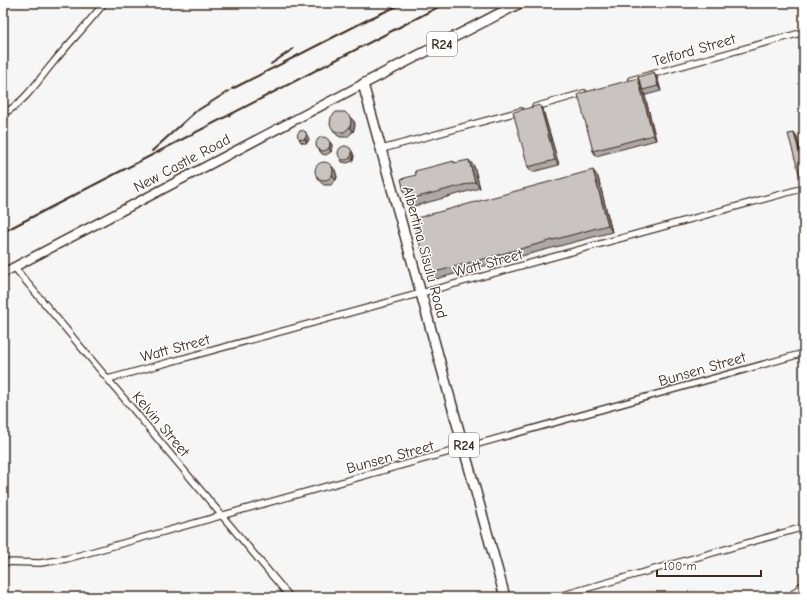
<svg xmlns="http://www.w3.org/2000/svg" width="807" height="600" viewBox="0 0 807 600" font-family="'Comic Neue',sans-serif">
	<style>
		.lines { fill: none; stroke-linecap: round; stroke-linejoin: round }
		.street-casing { stroke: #3b2a1e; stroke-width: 8 }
		.secondary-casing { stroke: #3b2a1e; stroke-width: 11 }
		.primary-casing { stroke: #3b2a1e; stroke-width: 12 }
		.street { stroke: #fff; stroke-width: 5.5 }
		.secondary { stroke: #fff; stroke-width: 8 }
		.primary { stroke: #fff; stroke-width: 9 }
		.rail { stroke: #3b2a1e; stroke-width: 2 }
		.wall { fill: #ada8a6; stroke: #3b2a1e }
		.shaded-wall { fill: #8d8887; stroke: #3b2a1e }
		.building { fill: #c9c3c1; stroke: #3b2a1e }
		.labels { text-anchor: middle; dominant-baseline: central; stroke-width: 3; stroke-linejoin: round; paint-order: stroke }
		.shield { fill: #fff; stroke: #766a62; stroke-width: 1 }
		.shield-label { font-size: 14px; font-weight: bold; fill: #3b2a1e }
		.street-label { font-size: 15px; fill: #3b2a1e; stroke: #fff }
	</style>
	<rect width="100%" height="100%" fill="#f7f6f6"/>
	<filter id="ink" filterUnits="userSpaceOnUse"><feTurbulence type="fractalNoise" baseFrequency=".025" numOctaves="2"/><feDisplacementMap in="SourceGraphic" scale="8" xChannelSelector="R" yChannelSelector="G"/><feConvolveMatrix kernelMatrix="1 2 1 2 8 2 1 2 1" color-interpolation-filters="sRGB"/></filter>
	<g filter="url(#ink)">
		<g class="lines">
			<defs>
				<path id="street" d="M631 80 804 32
					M535 107 584 93
					M3 114C25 102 37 82 52 64 69 43 88 24 104 3
					M382 149 521 111
					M14 267 290 597
					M108 379 804 188
					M3 562 40 563 66 559 804 353
					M556 597 804 527
					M790 597 804 583"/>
				<path id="secondary" d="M3 273 363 84"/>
				<path id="primary" d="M505 597 363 84 520 3"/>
			</defs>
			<use href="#street" class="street-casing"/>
			<use href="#secondary" class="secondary-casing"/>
			<use href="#primary" class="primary-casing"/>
			<use href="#street" class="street"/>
			<use href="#secondary" class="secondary"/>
			<use href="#primary" class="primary"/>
			<path class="rail" d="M271 64 293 49
				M232 89 371 18 404 3
				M152 151 195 112 229 91
				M3 232 446 3"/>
		</g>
		<path class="wall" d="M657 77 661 91 646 95 644 92 656 140 596 156 593 151 638 78 640 80Z
			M540 105 543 110 559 165 532 172 528 167Z
			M350 117 354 121 355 125 353 132 347 137H340L337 135 333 130Z
			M794 133 797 138 804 162V177L802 178 799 173Z
			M299 139H309L307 143H304L301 142Z
			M330 142 332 145 331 152 326 155 322 154 316 146Z
			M352 151 354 156 353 161 347 163 342 162 340 158Z
			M455 163 474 166 480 188 411 207 406 200Z
			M335 170 337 177 336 180 331 185H324L319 181 316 176Z
			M598 177 612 232 432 280 428 274Z"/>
		<path class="shaded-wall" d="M654 72 657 77 661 91 658 86Z
			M638 78 641 83 643 90 644 92 656 140 653 135Z
			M540 105 543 110 559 165 555 160Z
			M350 117 354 121 355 125 353 132 350 127Z
			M305 131 309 139 307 143 305 139Z
			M794 133 797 138 804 162V170Z
			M330 142 332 145 331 152 329 149Z
			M350 148 354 156 353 161 350 157Z
			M469 160 474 166 480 188 475 182Z
			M332 166 335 170 337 177 336 180 332 175Z
			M593 170 598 177 612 232 608 225Z"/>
		<path class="building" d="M654 72 658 86 643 90 638 77Z
			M638 78 653 135 593 151 578 94Z
			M540 105 555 160 528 167 513 112Z
			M336 112H345L350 117 351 120 350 127 344 132H337L333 130 330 124 331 117Z
			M297.5 135a4.5 4.5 0 1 1 9 0a4.5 4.5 0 1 1-9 0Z
			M794 133 804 170V171L799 173 788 134Z
			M316 144a7 7 0 1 1 14 0a7 7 0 1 1-14 0Z
			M338 153a7 7 0 1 1 14 0a7 7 0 1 1-14 0Z
			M469 160 475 182 406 200 401 179 416 175 415 171 454 161V163Z
			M315 171a9 9 0 1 1 18 0a9 9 0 1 1-18 0Z
			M593 170 608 225 428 274 413 219Z"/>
	</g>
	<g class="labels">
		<g class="shield">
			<rect x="427" y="32" width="30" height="24" rx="3"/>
			<rect x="449" y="433" width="30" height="24" rx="3"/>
		</g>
		<g class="shield-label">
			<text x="442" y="44">R24</text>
			<text x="464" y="445">R24</text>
		</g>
		<g class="street-label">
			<text transform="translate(694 50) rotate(-16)">Telford Street</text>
			<text transform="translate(182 163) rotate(-28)">New Castle Road</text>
			<text transform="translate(425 252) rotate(75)">Albertina Sisulu Road</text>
			<text transform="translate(488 263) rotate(-15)">Watt Street</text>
			<text transform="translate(175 348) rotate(-15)">Watt Street</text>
			<text transform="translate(702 369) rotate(-16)">Bunsen Street</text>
			<text transform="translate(161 424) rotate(50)">Kelvin Street</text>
			<text transform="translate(390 457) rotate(-15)">Bunsen Street</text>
		</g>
	</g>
	<rect width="807" height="600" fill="none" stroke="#fff" stroke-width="16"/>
	<rect x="8" y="8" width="791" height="584" fill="none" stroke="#3b2a1e" stroke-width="1.5" filter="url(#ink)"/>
	<path d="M657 570v6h104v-6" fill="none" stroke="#3b2a1e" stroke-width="2"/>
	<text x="663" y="570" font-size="12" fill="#3b2a1e" stroke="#ffffff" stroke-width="3" paint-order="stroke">100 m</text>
</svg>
